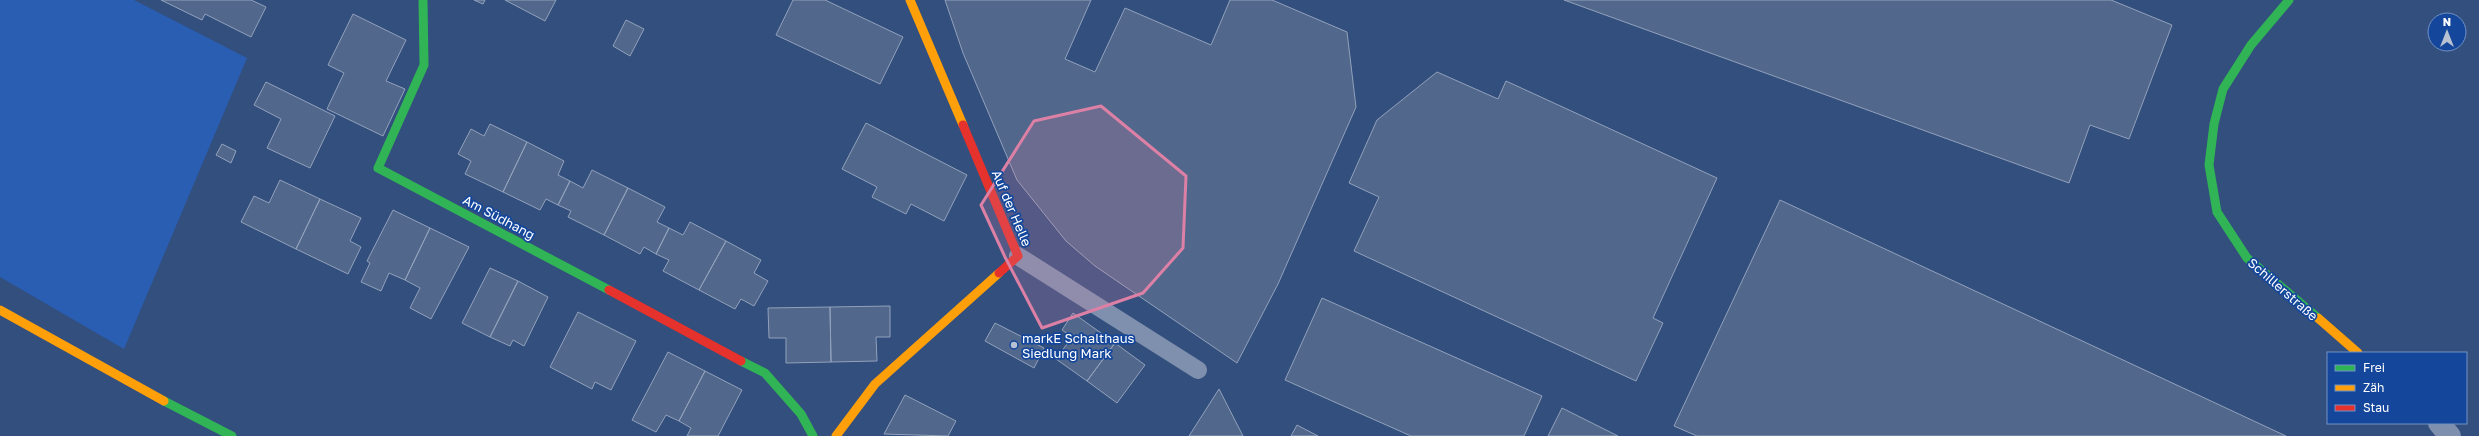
<svg xmlns="http://www.w3.org/2000/svg" width="2479" height="436" viewBox="0 0 2479 436" font-family="'Golos Text',sans-serif">
	<style>
		.green { fill: #295eb2 }
		.building { fill: #51678b; stroke: #92a2bc }
		.lines { fill: none; stroke-linecap: round; stroke-linejoin: round }
		.lane { stroke: #7e90ae; stroke-width: 18 }
		.street { stroke: #7e90ae; stroke-width: 22 }
		.fast { stroke: #30b455; stroke-width: 9 }
		.slow { stroke: #ff9f0a; stroke-width: 9 }
		.jam { stroke: #e5322d; stroke-width: 9 }
		.marked { fill: #dd80a5; fill-opacity: 0.2; stroke: #dd80a5; stroke-width: 3; stroke-linejoin: round }
		.poi-dot { fill: #b8c1d2; stroke: #14479c; stroke-width: 1.5 }
		.labels { text-anchor: middle; dominant-baseline: central; stroke-width: 3.5; stroke-linejoin: round; paint-order: stroke }
		.street-label { font-size: 13px; fill: #fff; stroke: #14479c }
		.poi-label { font-size: 13px; fill: #fff; stroke: #14479c; text-anchor: start }
	</style>
	<rect width="100%" height="100%" fill="#334f7d"/>
	<path class="green" d="M0 0H134L247 58 124 349 0 277Z"/>
	<path class="building" d="M161 0H251L266 7 251 37 205 14 202 20Z
		M474 0H485L483 4Z
		M505 0H556L545 21Z
		M793 0H825L903 37 880 84 776 35Z
		M945 0H1091L1065 59 1095 72 1125 8 1211 45 1230 0H1272L1347 32 1356 107 1278 284 1237 363 1095 266 1066 241 1017 180 963 53Z
		M1564 0H2111L2172 25 2129 139 2090 125 2069 183Z
		M353 14 406 40 386 81 405 89 383 136 327 109 344 73 328 65Z
		M626 20 644 29 630 56 613 46Z
		M1437 72 1498 99 1506 81 1717 178 1653 318 1663 323 1636 381 1354 251 1379 197 1349 183 1377 120Z
		M266 82 335 116 310 168 267 148 281 119 254 105Z
		M866 123 967 175 944 221 911 204 906 214 872 197 877 187 842 169Z
		M490 124 527 142 503 192 465 174 471 161 458 154 471 129 484 136Z
		M527 142 564 161 558 175 570 181 558 205 546 199 540 210 503 192Z
		M222 144 236 151 231 163 216 155Z
		M592 170 628 188 604 235 568 217 571 211 558 205 570 181 583 188Z
		M280 180 320 199 296 249 241 222 254 196 269 203Z
		M628 188 665 207 657 222 669 228 656 254 644 247 640 254 604 235Z
		M320 199 361 218 350 241 361 247 348 274 296 249Z
		M1780 200 2286 436H1697L1674 426Z
		M393 210 430 228 405 280 389 273 381 291 361 282 370 263 367 261Z
		M690 222 726 241 699 290 663 271 669 260 656 254 669 228 683 235Z
		M430 228 469 247 431 319 410 308 420 288 405 280Z
		M726 241 761 260 754 273 768 281 754 306 741 299 735 309 699 290Z
		M490 268 518 281 490 337 462 323Z
		M518 281 548 297 524 346 513 340 510 346 490 337Z
		M1322 298 1542 396 1524 436H1411L1285 380Z
		M890 306V337H876L877 361 831 362 830 307Z
		M830 307 831 362 786 363V338H769L768 308Z
		M578 312 636 341 611 390 595 382 592 389 550 367Z
		M1073 313 1115 343 1087 381 1056 359 1072 337 1062 330Z
		M995 323 1044 348 1034 368 985 341Z
		M1115 343 1145 365 1117 403 1087 381Z
		M668 352 705 371 679 421 666 415 656 432 632 420Z
		M705 371 742 390 718 436H687L691 428 679 421Z
		M1219 389 1243 436H1189Z
		M905 395 956 421 948 436 884 434Z
		M1562 408 1618 436H1548Z
		M1297 425 1318 436H1291Z"/>
	<g class="lines">
		<path class="lane" d="M1018 256 1198 370"/>
		<path class="street" d="M2439 423 2450 436"/>
		<path class="fast" d="M423 0 424 65 378 168 609 290
			M2289 0 2251 45 2223 89 2214 124 2209 165 2217 212 2247 258 2318 318
			M741 361 765 373 801 414 813 436
			M164 401 232 436"/>
		<path class="slow" d="M910 0 963 125
			M0 310 164 401
			M2318 318 2358 353
			M836 436 875 384 999 273"/>
		<path class="jam" d="M963 125 1018 256 999 273
			M609 290 741 361"/>
	</g>
	<path class="marked" d="M1101 106 1186 176 1183 248 1143 293 1042 328 1005 257 981 205 1034 121Z"/>
	<circle class="poi-dot" cx="1014" cy="345" r="4"/>
	<g class="labels">
		<g class="street-label">
			<text transform="translate(1012 208) rotate(67)">Auf der Helle</text>
			<text transform="translate(499 217) rotate(28)">Am Südhang</text>
			<text transform="translate(2283 289) rotate(41)">Schillerstraße</text>
		</g>
		<g class="poi-label">
			<text x="1022" y="338">markE Schalthaus<tspan x="1022" dy="15">Siedlung Mark</tspan></text>
		</g>
	</g>
	<rect x="2327" y="352" width="140" height="72" fill="#14479c" stroke="#7291c4"/>
	<rect x="2335" y="365" width="20" height="6" fill="#30b455" stroke="#7291c4"/>
	<text x="2363" y="372" font-size="12" fill="#ffffff">Frei</text>
	<rect x="2335" y="385" width="20" height="6" fill="#ff9f0a" stroke="#7291c4"/>
	<text x="2363" y="392" font-size="12" fill="#ffffff">Zäh</text>
	<rect x="2335" y="405" width="20" height="6" fill="#e5322d" stroke="#7291c4"/>
	<text x="2363" y="412" font-size="12" fill="#ffffff">Stau</text>
	<g transform="translate(2447 32)"><circle r="19" fill="#14479c" stroke="#7291c4"/>
	<path d="M0-3L7 15L0 10L-7 15Z" fill="#b8c1d2"/>
	<text y="-6" font-size="11" font-weight="bold" text-anchor="middle" fill="#ffffff">N</text>
	</g>
</svg>
